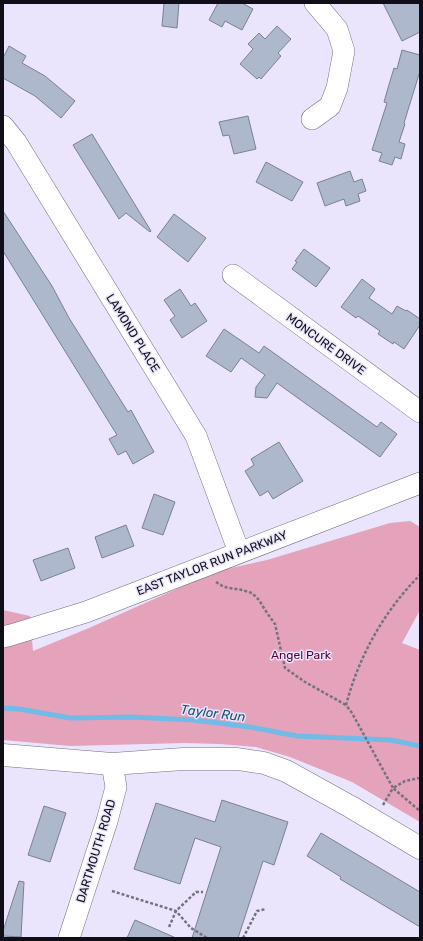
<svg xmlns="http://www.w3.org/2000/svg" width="423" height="941" viewBox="0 0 423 941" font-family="Rubik,sans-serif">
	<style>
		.green { fill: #e4a2bb }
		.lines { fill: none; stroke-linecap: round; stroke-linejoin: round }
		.stream { stroke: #72bbe7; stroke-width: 5 }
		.building { fill: #aeb8cd; stroke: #788195 }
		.street-casing { stroke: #736f83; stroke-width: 22 }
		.secondary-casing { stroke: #736f83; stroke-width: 23 }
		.path { stroke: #757280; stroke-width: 2.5; stroke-dasharray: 3 2; stroke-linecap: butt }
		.street { stroke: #fff; stroke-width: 21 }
		.secondary { stroke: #fff; stroke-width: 22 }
		.labels { text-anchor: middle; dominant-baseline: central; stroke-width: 3; stroke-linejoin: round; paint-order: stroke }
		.street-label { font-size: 12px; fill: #100e16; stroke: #eae5fc }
		.park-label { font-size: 12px; fill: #580030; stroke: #eae5fc }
		.water-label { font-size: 13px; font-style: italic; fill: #154f6c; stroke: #eae5fc }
	</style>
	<rect width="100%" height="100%" fill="#eae5fc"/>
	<path class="green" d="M410 521 420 527V610L402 643 420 650V822L352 782 290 757 256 747 220 744 185 743 70 746 3 740V610L30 616 33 651 89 628 217 571 267 560 390 523Z"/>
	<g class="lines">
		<path class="stream" d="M3 708 19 709 71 718 132 717 194 720 250 727 297 736 391 740 420 746"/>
	</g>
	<path class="building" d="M164 3H179L177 28 162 26Z
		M218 3H242L253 9 242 30 225 21 222 27 209 20Z
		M383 3H420V32L402 41Z
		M277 26 291 39 278 53 281 56 261 79 259 77 257 79 240 64 253 49 248 44 259 33 265 39Z
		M9 46 26 56 22 63 45 76 75 101 61 118 35 96 3 78V58Z
		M402 50 420 55V71L404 123 405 124 399 142 405 144 401 159 395 157 392 165 379 161 382 153 372 150 387 103 384 102 388 88 394 68 397 69Z
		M248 116 256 149 234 154 229 135 223 136 219 122Z
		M92 134 151 231 150 232 126 213 119 219 73 145Z
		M266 162 303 182 292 201 256 182Z
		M350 171 354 182 362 179 366 191 358 194 360 201 346 206 344 199 325 206 317 183Z
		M3 211 52 286 69 318 128 412 131 410 154 452 133 464 126 451 118 455 109 439 117 435 3 251Z
		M174 214 206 238 188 262 157 237Z
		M304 249 330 268 316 287 292 269 297 262 295 261Z
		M362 279 375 289 369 298 392 314 397 306 406 311 407 310 420 319V325L404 349 394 342 393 344 378 334 380 331 358 316 356 318 341 307Z
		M180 289 191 306 195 303 207 321 182 338 170 320 175 316 164 300Z
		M224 329 259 353 264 346 377 427 381 422 397 434 380 457 277 383 267 398 255 397 256 387 265 375 241 358 231 372 206 356Z
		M279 442 303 481 273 499 268 491 260 496 245 471 254 465 251 459Z
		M154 494 175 502 163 535 142 528Z
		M126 525 134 546 102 558 95 537Z
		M68 548 75 568 41 581 33 560Z
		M222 800 288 822 274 865 263 861 238 938H192L221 847 195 838 180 884 134 869 156 803 215 822Z
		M44 806 66 813 50 862 28 855Z
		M321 833 420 892V927L340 879 341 877 307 856Z
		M19 881 24 882 21 937 3 936V931Z
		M135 920 176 938H127Z"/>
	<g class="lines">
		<defs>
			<path id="street" d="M312 119 330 106 337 88 344 51 337 29 315 3
				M3 126 16 142 196 436 239 552
				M233 275 420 412
				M3 637 11 635 86 612 420 483
				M69 938 107 821 116 787 112 764"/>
			<path id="secondary" d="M3 755 112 764 183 759H238L264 763 286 771 351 807 420 848"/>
		</defs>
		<use href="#street" class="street-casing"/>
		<use href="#secondary" class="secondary-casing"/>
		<path class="path" d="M216 582 224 587 242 590 252 593 259 600 267 613 275 624 285 668 305 682 346 705
			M420 778 405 781 393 788 420 811
			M383 805 393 788 352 713 346 705C359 656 384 611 420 575
			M112 891 176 911 191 928 207 938
			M169 927 176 911 196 892H203
			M243 938 257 911 266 909"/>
		<use href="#street" class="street"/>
		<use href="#secondary" class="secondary"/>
	</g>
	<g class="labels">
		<g class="street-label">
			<text transform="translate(133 333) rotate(58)">LAMOND PLACE</text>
			<text transform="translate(326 344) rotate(36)">MONCURE DRIVE</text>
			<text transform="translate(212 563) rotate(-21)">EAST TAYLOR RUN PARKWAY</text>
			<text transform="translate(96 851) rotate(-73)">DARTMOUTH ROAD</text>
		</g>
		<g class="park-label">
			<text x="301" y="655">Angel Park</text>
		</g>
		<g class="water-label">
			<text transform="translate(213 713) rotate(7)">Taylor Run</text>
		</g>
	</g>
	<rect width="423" height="941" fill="none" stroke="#100e16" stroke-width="8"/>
</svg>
